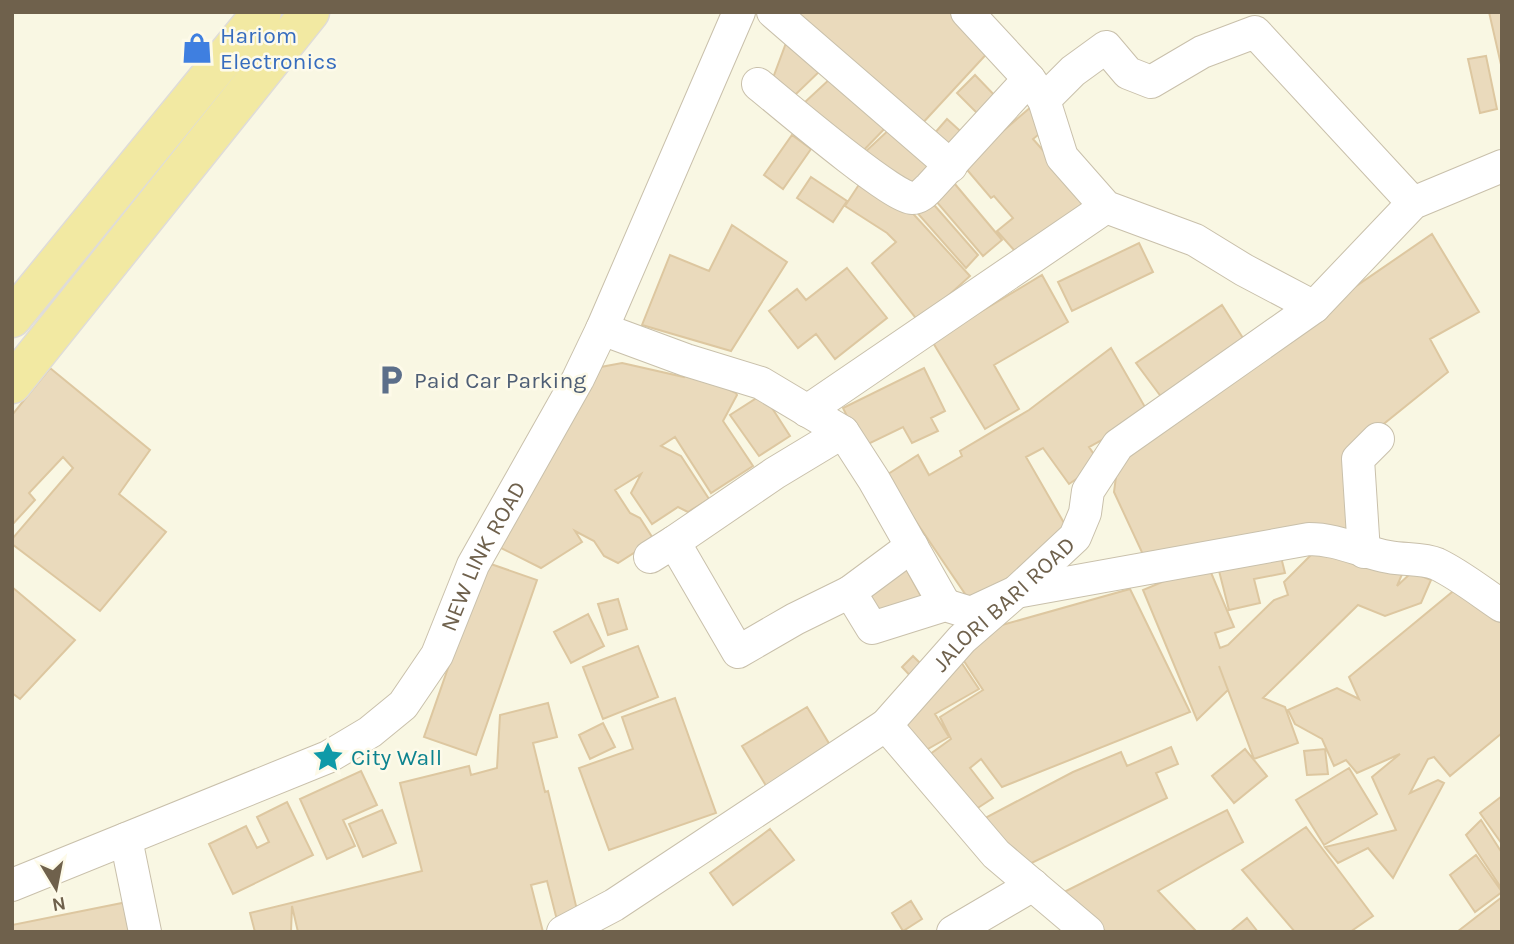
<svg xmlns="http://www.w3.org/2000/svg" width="1514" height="944" viewBox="0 0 1514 944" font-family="Karla,sans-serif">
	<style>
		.building { fill: #eadabc; stroke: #ddc7a0; stroke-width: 2 }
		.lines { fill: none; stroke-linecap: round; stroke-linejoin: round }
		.minor-casing { stroke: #c9c0ab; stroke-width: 34 }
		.major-casing { stroke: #dfdcd8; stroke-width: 41 }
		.minor { stroke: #fff; stroke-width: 32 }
		.major { stroke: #f2e9a2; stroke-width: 38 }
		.labels { text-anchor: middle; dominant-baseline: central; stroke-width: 5; stroke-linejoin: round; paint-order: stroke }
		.shop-label { font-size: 23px; fill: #366cbe; stroke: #fdfae9; text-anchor: start }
		.service-label { font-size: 23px; fill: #4e5e75; stroke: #fdfae9; text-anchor: start }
		.street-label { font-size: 23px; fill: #6f614c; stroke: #fdfae9 }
		.culture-label { font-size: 23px; fill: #0d838f; stroke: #fdfae9; text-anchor: start }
	</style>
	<rect width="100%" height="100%" fill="#f9f7e3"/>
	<path class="building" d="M786 12H958L993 47 919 127Z
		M1489 12H1502V69Z
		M789 35 824 67 794 96 773 78Z
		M1486 56 1497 109 1480 113 1468 59Z
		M975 75 1000 101 983 119 957 93Z
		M833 76 891 122 861 153 804 103Z
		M1031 107 1049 126 1033 139 1089 203 1023 260 997 231 1013 218 994 196 991 198 963 165Z
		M947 119 968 138 953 154 933 135Z
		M894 125 943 164 909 195 863 154Z
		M792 135 811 149 783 189 764 175Z
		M811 177 847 201 833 222 797 198Z
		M949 177 1002 240 983 256 929 193Z
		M862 180 907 207 970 276 919 322 872 263 896 242 887 233 845 206Z
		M928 198 978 255 966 268 913 208Z
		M732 225 787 262 731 351 642 325 670 255 709 271Z
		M1432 234 1479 312 1430 339 1448 372 1349 452 1357 527 1194 556 1146 561 1114 492 1118 461 1193 398Z
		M1139 243 1153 272 1072 311 1058 282Z
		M847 268 887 318 835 359 816 334 798 348 769 311 797 289 806 300Z
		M1042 275 1068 322 994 365 1019 409 985 429 932 341Z
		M1222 305 1248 346 1165 402 1136 363Z
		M1111 348 1149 414 1089 447 1100 463 1069 484 1043 448 1026 457 1071 535 974 607 885 476 918 455 929 475 962 456 960 451 1029 410Z
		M622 363 684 377 688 370 736 393 737 395 723 421 753 466 711 493 675 437 661 446 681 456 709 499 688 512 678 507 652 524 631 493 641 474 615 490 630 513 640 518 654 540 618 563 604 556 594 541 575 531 582 542 541 568 497 546 601 367Z
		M50 368 150 450 119 494 166 532 100 611 12 544V539L73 468 63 457 29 493 35 500 12 525V415Z
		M924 368 945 411 931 418 938 431 912 443 903 427 862 447 843 408Z
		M763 394 790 436 759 456 730 415Z
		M1326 540 1403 572 1397 586 1412 572 1431 580 1421 603 1385 616 1358 605 1263 698 1285 707 1298 743 1254 759 1219 666 1228 690 1197 720 1143 590 1207 563 1234 627 1215 633 1220 648 1228 645 1274 600 1288 595 1284 582Z
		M1279 549 1285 573 1254 579 1260 603 1229 610 1217 563Z
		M485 562 537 580 476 755 424 737Z
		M904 565 923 600 880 623 861 588Z
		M12 587 75 640 20 699 12 693Z
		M1457 588 1502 612V733L1450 776 1434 757 1428 759 1410 793 1438 780 1444 783 1393 878 1368 848 1338 863 1325 847 1396 830 1372 777 1400 754 1357 773 1346 760 1334 766 1322 739 1295 724 1288 710 1337 688 1359 699 1349 677Z
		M1130 589 1190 712 1002 787 981 759 970 768 993 798 970 813 922 760 951 739 940 717 983 690 958 652 995 627Z
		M618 599 627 629 608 635 598 604Z
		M588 614 604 646 571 663 554 632Z
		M638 646 658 697 603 719 583 667Z
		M913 656 928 671 916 682 902 667Z
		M961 662 979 689 935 714 949 737 919 754 898 725Z
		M675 698 716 813 609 850 579 768 633 749 622 717Z
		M548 703 557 737 533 743 545 792 548 791 578 914 557 920 547 881 531 885 543 932H298L292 906 291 932H255L250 913 422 871 400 783 469 766 471 775 497 768 500 715Z
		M807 707 833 750 768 789 742 746Z
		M603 723 615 747 590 759 579 735Z
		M1171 747 1178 764 1156 773 1167 798 1021 868 985 818 1073 772 1121 752 1127 766Z
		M1245 749 1267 776 1234 803 1212 776Z
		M1325 749 1328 774 1307 775 1304 751Z
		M1349 768 1377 814 1324 845 1296 800Z
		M361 771 377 805 343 820 355 846 327 859 300 799Z
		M1502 796V844L1480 813Z
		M287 802 313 855 233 894 209 844 246 826 257 848 269 842 257 817Z
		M382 810 396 843 363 857 349 824Z
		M1227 810 1243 842 1158 891 1197 932H1106L1062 893Z
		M1481 820 1502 853V889L1466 835Z
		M1306 827 1373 916 1350 932H1295L1242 870Z
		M770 829 794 860 733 905 710 873Z
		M1476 855 1502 892 1475 912 1450 875Z
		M1502 897V932H1457Z
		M132 901 138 932H12V925Z
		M911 901 922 919 903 931 892 913Z
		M1247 918 1258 932H1230Z"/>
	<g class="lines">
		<defs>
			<g id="minor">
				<path d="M773 12 951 166"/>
				<path d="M967 12 1029 79 1044 100 1062 157 1106 207 1195 240 1244 270 1314 307"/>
				<path d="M758 84C780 102 894 199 912 198 920 198 925 192 930 187L1029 79"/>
				<path d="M1044 100 1073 71 1106 47 1128 73 1151 82 1202 52 1255 32 1413 203"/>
				<path d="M602 329 686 360 761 383 843 432 874 480 945 605"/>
				<path d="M807 411 1106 207"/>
				<path d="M674 542 775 473 843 432"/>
				<path d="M912 546 850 592 872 628 945 605 971 613 1016 592 1309 539C1338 539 1361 552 1389 557 1404 560 1423 558 1437 564 1460 575 1481 592 1502 606"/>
				<path d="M1364 552 1358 459 1378 439"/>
				<path d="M650 557 674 542 738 652 795 619 850 592"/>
				<path d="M886 725 996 854 1088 932"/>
				<path d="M126 839 145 932"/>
				<path id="s1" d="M12 885 328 757 370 732 403 705 437 655 473 565 578 379 602 329 739 12"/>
				<path id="s2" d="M563 932 614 905 886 725 962 639 1016 592 1075 537 1085 513 1088 491 1118 445 1314 307 1413 203 1502 166"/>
				<path d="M953 932 1033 885"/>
			</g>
			<path id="major" d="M12 318 262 12
				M12 384 310 12"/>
		</defs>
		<use href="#minor" class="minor-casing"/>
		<use href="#major" class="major-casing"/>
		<use href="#minor" class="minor"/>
		<use href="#major" class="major"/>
	</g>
	<defs>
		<symbol id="shop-bare" viewBox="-9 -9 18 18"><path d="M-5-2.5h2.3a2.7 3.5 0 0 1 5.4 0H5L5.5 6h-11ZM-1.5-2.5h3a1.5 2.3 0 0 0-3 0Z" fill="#3f7fe0" stroke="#fdfae9" stroke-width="2.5" paint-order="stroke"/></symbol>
		<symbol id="parking-bare" viewBox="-9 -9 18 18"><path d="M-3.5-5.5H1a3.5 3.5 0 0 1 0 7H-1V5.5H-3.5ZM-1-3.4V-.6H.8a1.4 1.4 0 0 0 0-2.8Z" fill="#5c6f8a" stroke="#fdfae9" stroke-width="2.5" paint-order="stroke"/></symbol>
		<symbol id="sight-bare" viewBox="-9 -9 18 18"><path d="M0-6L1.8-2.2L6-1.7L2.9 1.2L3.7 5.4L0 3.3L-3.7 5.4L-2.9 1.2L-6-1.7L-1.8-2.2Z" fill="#0f9aa8" stroke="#fdfae9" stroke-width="2.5" paint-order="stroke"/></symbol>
	</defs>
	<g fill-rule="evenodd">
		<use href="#shop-bare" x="175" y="26" width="44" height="44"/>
		<use href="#parking-bare" x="369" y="358" width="44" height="44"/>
		<use href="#sight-bare" x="306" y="735" width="44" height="44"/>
	</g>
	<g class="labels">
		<g class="shop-label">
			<text x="220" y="35">Hariom<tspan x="220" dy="26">Electronics</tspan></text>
		</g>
		<g class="service-label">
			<text x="414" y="380">Paid Car Parking</text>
		</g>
		<g class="street-label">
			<text stroke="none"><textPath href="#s1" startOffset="602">NEW LINK ROAD</textPath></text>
			<text stroke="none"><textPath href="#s2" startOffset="553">JALORI BARI ROAD</textPath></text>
		</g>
		<g class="culture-label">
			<text x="351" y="757">City Wall</text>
		</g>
	</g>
	<rect width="1514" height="944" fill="none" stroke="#6f614c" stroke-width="28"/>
	<g transform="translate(56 888) rotate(170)" stroke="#fdfae9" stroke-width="5" paint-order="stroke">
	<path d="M0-5L12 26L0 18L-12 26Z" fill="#6f614c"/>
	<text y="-10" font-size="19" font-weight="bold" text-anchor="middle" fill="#6f614c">N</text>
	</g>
</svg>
